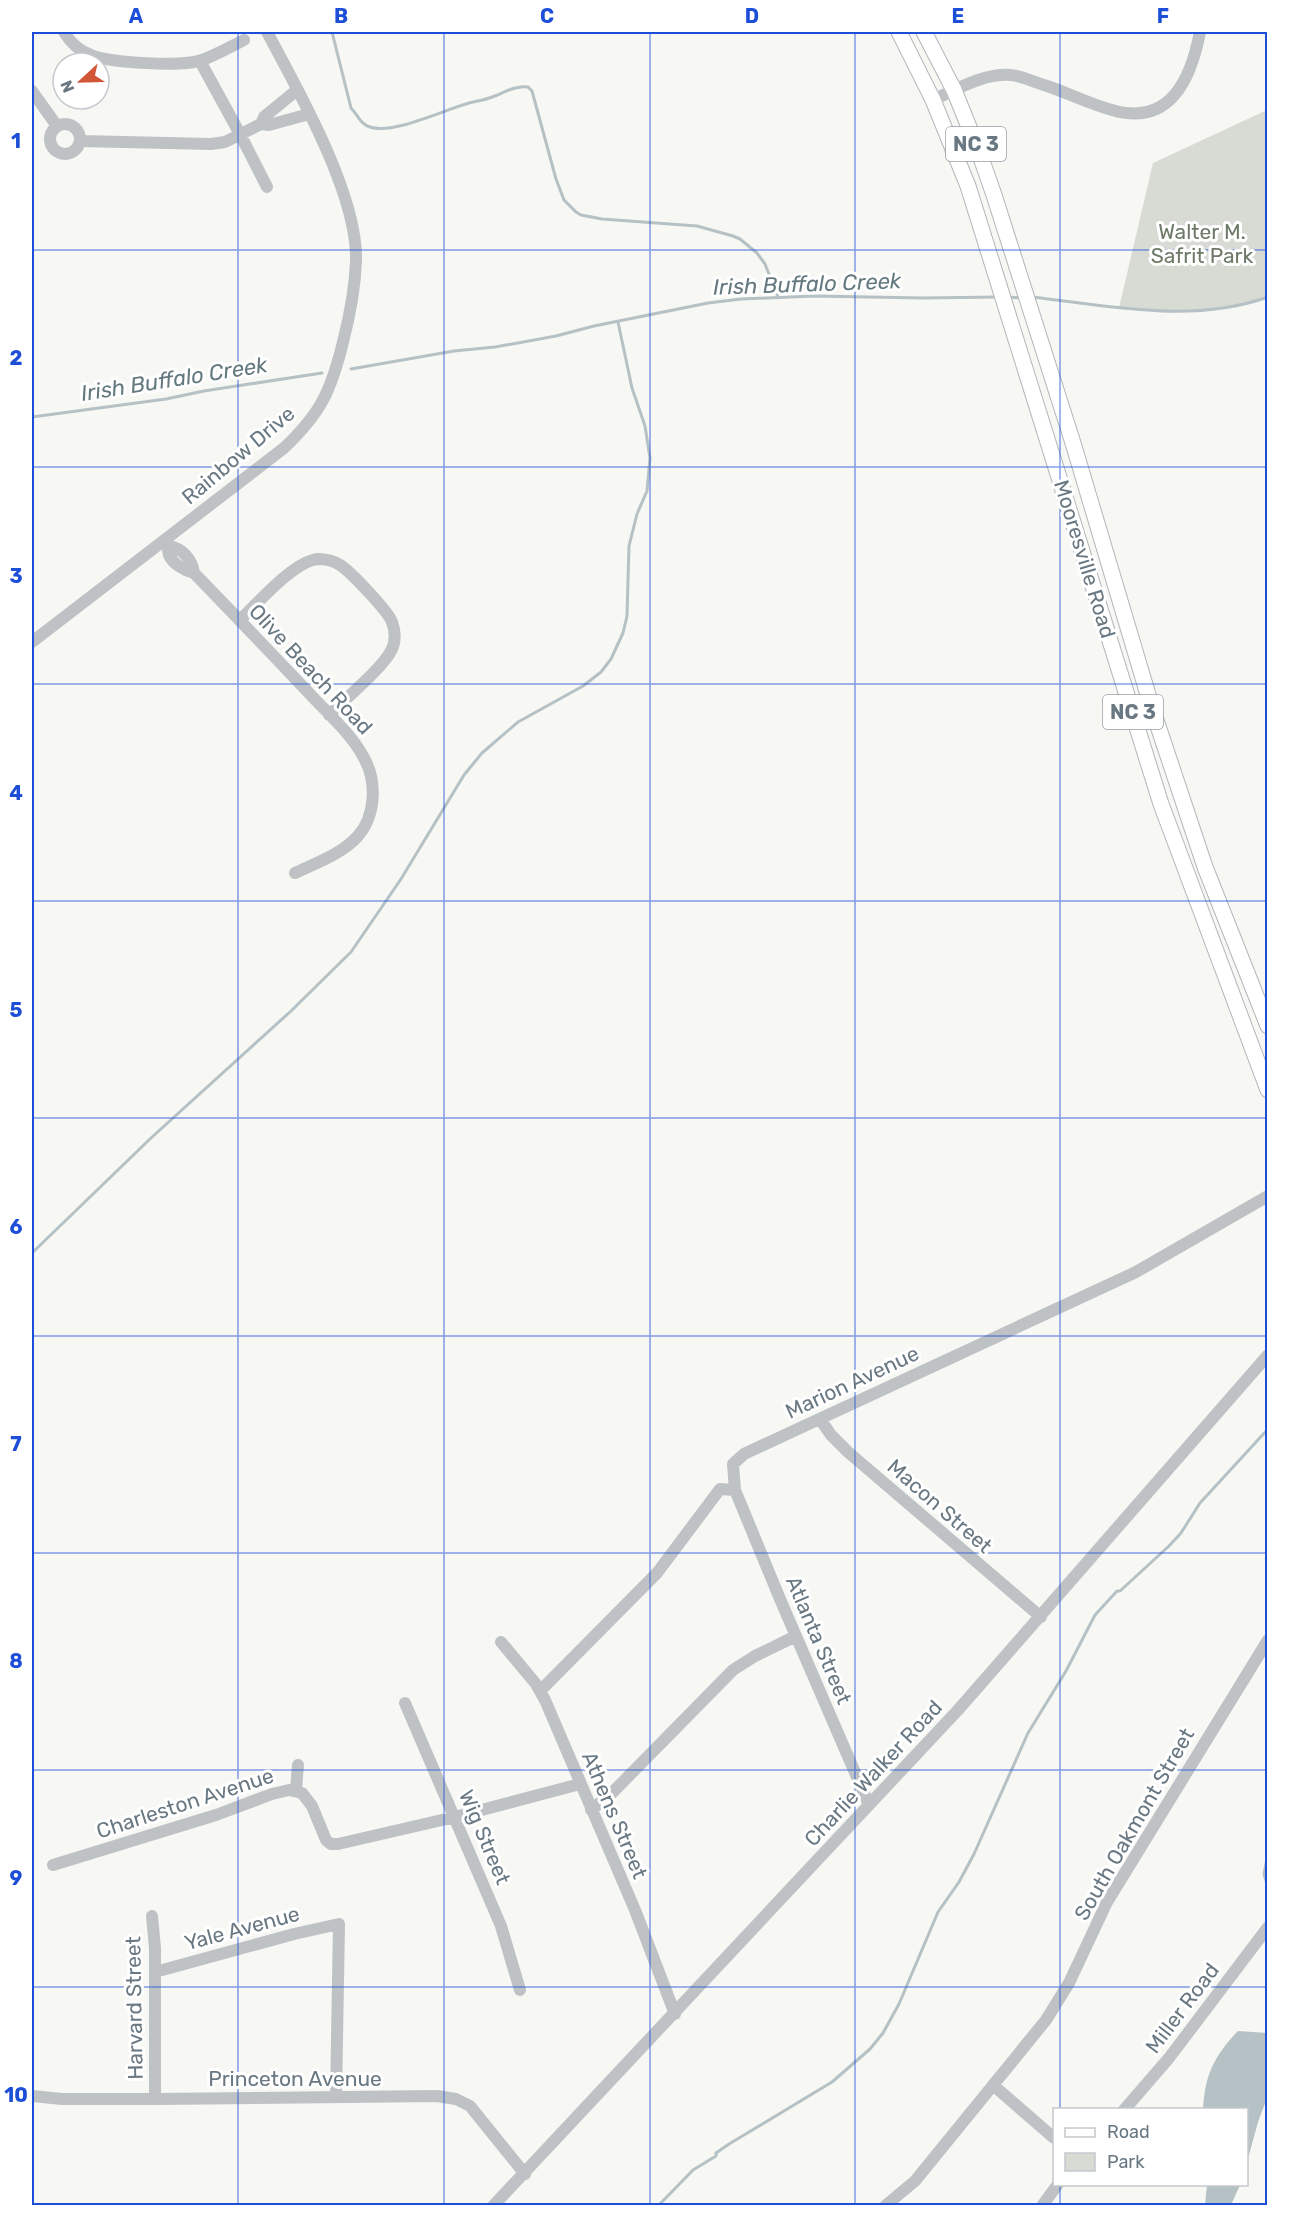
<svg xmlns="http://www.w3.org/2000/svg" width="1299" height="2237" viewBox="0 0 1299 2237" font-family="Rubik,sans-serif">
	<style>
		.green { fill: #d7dbd4 }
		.water { fill: #b5c1c4 }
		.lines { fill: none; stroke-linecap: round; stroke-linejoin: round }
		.stream { stroke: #b5c1c4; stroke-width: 3 }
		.major-casing { stroke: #b2b6b9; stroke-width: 17 }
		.minor { stroke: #bec2c5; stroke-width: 12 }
		.major { stroke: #fff; stroke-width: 15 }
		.grid { fill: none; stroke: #1d4ed8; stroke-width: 1.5; stroke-opacity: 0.55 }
		.labels { text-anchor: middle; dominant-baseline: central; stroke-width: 6; stroke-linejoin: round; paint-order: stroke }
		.shield { fill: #fff; stroke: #96a0a8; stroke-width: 1.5 }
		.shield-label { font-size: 20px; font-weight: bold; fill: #697882 }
		.park-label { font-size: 21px; fill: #6c7a67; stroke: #fff }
		.street-label { font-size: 21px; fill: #697882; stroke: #fff }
		.water-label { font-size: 22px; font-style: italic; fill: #64787f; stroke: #fff }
		.neatline { fill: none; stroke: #1d4ed8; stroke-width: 2 }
		.grid-label { font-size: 20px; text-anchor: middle; font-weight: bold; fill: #1d4ed8 }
	</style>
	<rect width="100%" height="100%" fill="#f7f7f4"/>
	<path class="green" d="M1267 110V298C1215 313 1173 311 1119 308L1153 163Z"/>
	<path class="water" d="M1238 2031 1267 2033V2098L1258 2122 1247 2162 1246 2110 1203 2109C1205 2075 1214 2056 1238 2031Z
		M1207 2185V2184L1240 2185 1231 2205H1205Z"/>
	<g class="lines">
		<path class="stream" d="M332 32 351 108C358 115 360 124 370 127 393 135 446 109 469 103 477 101 485 100 492 97 503 93 516 85 528 87L532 91 556 179 564 200 576 212 581 215 602 219 697 226 733 236 740 239 757 253 765 264 778 297
			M1008 297 1023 298
			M1032 297C1110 306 1192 324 1268 297
			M351 369 454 351 495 347 556 336 594 326 708 303 741 299 814 296 922 298 999 297
			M32 417 166 399 204 391 322 373
			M32 1253 151 1138 291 1011 351 952 401 879 464 775 482 753 518 722 583 686 601 672 611 659 623 633 627 616 629 546 637 514 647 491 650 458 645 426 632 388 618 322
			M1268 1854 1264 1874 1268 1887
			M658 2206 693 2170 716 2156V2153L729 2144 832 2082 870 2049 883 2033 899 2004 938 1912 959 1882 974 1854 1028 1733 1066 1671 1095 1615 1117 1591H1120L1169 1546 1181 1533 1200 1503 1268 1429"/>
		<defs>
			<path id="major" d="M899 32 933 100 968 186 1161 804 1268 1090
				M924 32 954 90 979 152 994 195 1073 443 1152 708 1205 867 1268 1026"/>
		</defs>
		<use href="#major" class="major-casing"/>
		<path class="minor" d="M64 32C70 42 80 51 91 55 111 63 183 67 202 60 216 55 230 47 244 40
			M200 61 240 134 267 187
			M297 90 264 117 261 124 269 125 309 114
			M32 91 57 126
			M933 100C957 89 984 73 1011 75 1023 76 1036 83 1047 86 1068 93 1090 104 1112 110 1170 127 1191 79 1200 32
			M50 139a15 15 0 1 1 30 0a15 15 0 1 1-30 0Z
			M80 141 211 144 225 142 261 124
			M164 541C169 546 167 548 169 555 173 564 185 571 194 573 232 612 270 652 308 692 327 713 351 733 364 758 377 781 376 815 358 836 342 854 316 863 295 873
			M168 546C183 548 192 560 194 573
			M240 620C258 603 294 561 318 559 326 559 334 561 340 565 350 571 388 611 392 622 395 630 396 641 392 649 384 667 345 699 329 715
			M32 642 284 448C321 413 331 391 343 342 350 315 355 288 356 261 358 195 298 90 267 32
			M820 1419 831 1435 848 1452 1041 1617
			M735 1490 780 1599 869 1805
			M501 1642 536 1684 545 1700 635 1910 675 2014
			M540 1691 657 1573 720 1489 735 1490 733 1464 744 1454 1136 1272 1268 1196
			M405 1703 501 1926 520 1990
			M296 1790 298 1765
			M591 1810 611 1794 733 1670 755 1656 796 1636
			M53 1865 216 1815 272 1794 289 1790 302 1793 312 1806 326 1840 331 1844H338L455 1817 580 1784
			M152 1916 155 1948V2099
			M155 1972 294 1934 339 1924 336 2097
			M993 2085 1054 2138
			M32 2096 62 2099H155L437 2096 456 2099 470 2106 525 2174
			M1124 2110 1169 2058 1268 1927
			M493 2206 958 1710 1268 1355
			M885 2206 915 2181 1046 2020 1069 1983 1107 1902 1268 1640
			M1042 2206 1058 2184"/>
		<use href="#major" class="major"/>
	</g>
	<path class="grid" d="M238 32V2206M444 32V2206M650 32V2206M855 32V2206M1060 32V2110M32 250H1268M32 467H1268M32 684H1268M32 901H1268M32 1118H1268M32 1336H1268M32 1553H1268M32 1770H1268M32 1987H1268M1060 2184V2206"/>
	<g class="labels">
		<g class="shield">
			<rect x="946" y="127" width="60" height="34" rx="4.5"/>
			<rect x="1103" y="695" width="60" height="34" rx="4.5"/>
		</g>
		<g class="shield-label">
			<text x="976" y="144">NC 3</text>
			<text x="1133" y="712">NC 3</text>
		</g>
		<g class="park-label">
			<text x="1202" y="231">Walter M.<tspan x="1202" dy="24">Safrit Park</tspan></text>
		</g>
		<g class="street-label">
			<text transform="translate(238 455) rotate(-40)">Rainbow Drive</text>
			<text transform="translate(1085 559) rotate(73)">Mooresville Road</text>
			<text transform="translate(311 669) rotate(47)">Olive Beach Road</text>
			<text transform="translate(852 1382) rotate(-25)">Marion Avenue</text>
			<text transform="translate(940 1506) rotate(41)">Macon Street</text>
			<text transform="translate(819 1640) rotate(67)">Atlanta Street</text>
			<text transform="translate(873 1773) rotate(-47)">Charlie Walker Road</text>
			<text transform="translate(185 1803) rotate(-18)">Charleston Avenue</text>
			<text transform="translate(615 1815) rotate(67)">Athens Street</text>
			<text transform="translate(1134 1824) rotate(-60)">South Oakmont Street</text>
			<text transform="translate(485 1837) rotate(67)">Wig Street</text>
			<text transform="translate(242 1928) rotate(-15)">Yale Avenue</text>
			<text transform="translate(134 2008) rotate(-91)">Harvard Street</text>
			<text transform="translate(1182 2008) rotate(-53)">Miller Road</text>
			<text x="295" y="2078">Princeton Avenue</text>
		</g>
		<g class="water-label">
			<text transform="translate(807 284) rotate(-2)">Irish Buffalo Creek</text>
			<text transform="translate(174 379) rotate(-9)">Irish Buffalo Creek</text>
		</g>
	</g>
	<rect width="1299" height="2237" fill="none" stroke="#ffffff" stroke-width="66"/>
	<rect x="1053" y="2108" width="195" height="78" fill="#ffffff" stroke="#c3c9cd" stroke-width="1.5"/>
	<rect x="1065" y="2128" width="30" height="9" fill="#ffffff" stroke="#c3c9cd" stroke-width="1.5"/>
	<text x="1107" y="2138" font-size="18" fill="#697882">Road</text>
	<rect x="1065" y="2153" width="30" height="18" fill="#d7dbd4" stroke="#c3c9cd" stroke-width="1.5"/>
	<text x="1107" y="2168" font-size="18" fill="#697882">Park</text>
	<g transform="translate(81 81) rotate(248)"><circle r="28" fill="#ffffff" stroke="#c3c9cd" stroke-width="1.5"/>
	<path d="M0-4.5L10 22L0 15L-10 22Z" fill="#d35538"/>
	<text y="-9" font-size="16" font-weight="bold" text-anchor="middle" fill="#697882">N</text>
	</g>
	<rect x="33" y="33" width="1233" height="2171" class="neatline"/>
	<g class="grid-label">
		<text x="136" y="23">A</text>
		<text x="341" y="23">B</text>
		<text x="547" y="23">C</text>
		<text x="752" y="23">D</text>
		<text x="958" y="23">E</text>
		<text x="1163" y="23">F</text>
		<text x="16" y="148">1</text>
		<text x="16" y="365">2</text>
		<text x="16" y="583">3</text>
		<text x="16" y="800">4</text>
		<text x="16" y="1017">5</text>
		<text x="16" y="1234">6</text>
		<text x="16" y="1451">7</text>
		<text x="16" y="1668">8</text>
		<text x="16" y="1885">9</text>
		<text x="16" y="2102">10</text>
	</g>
</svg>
